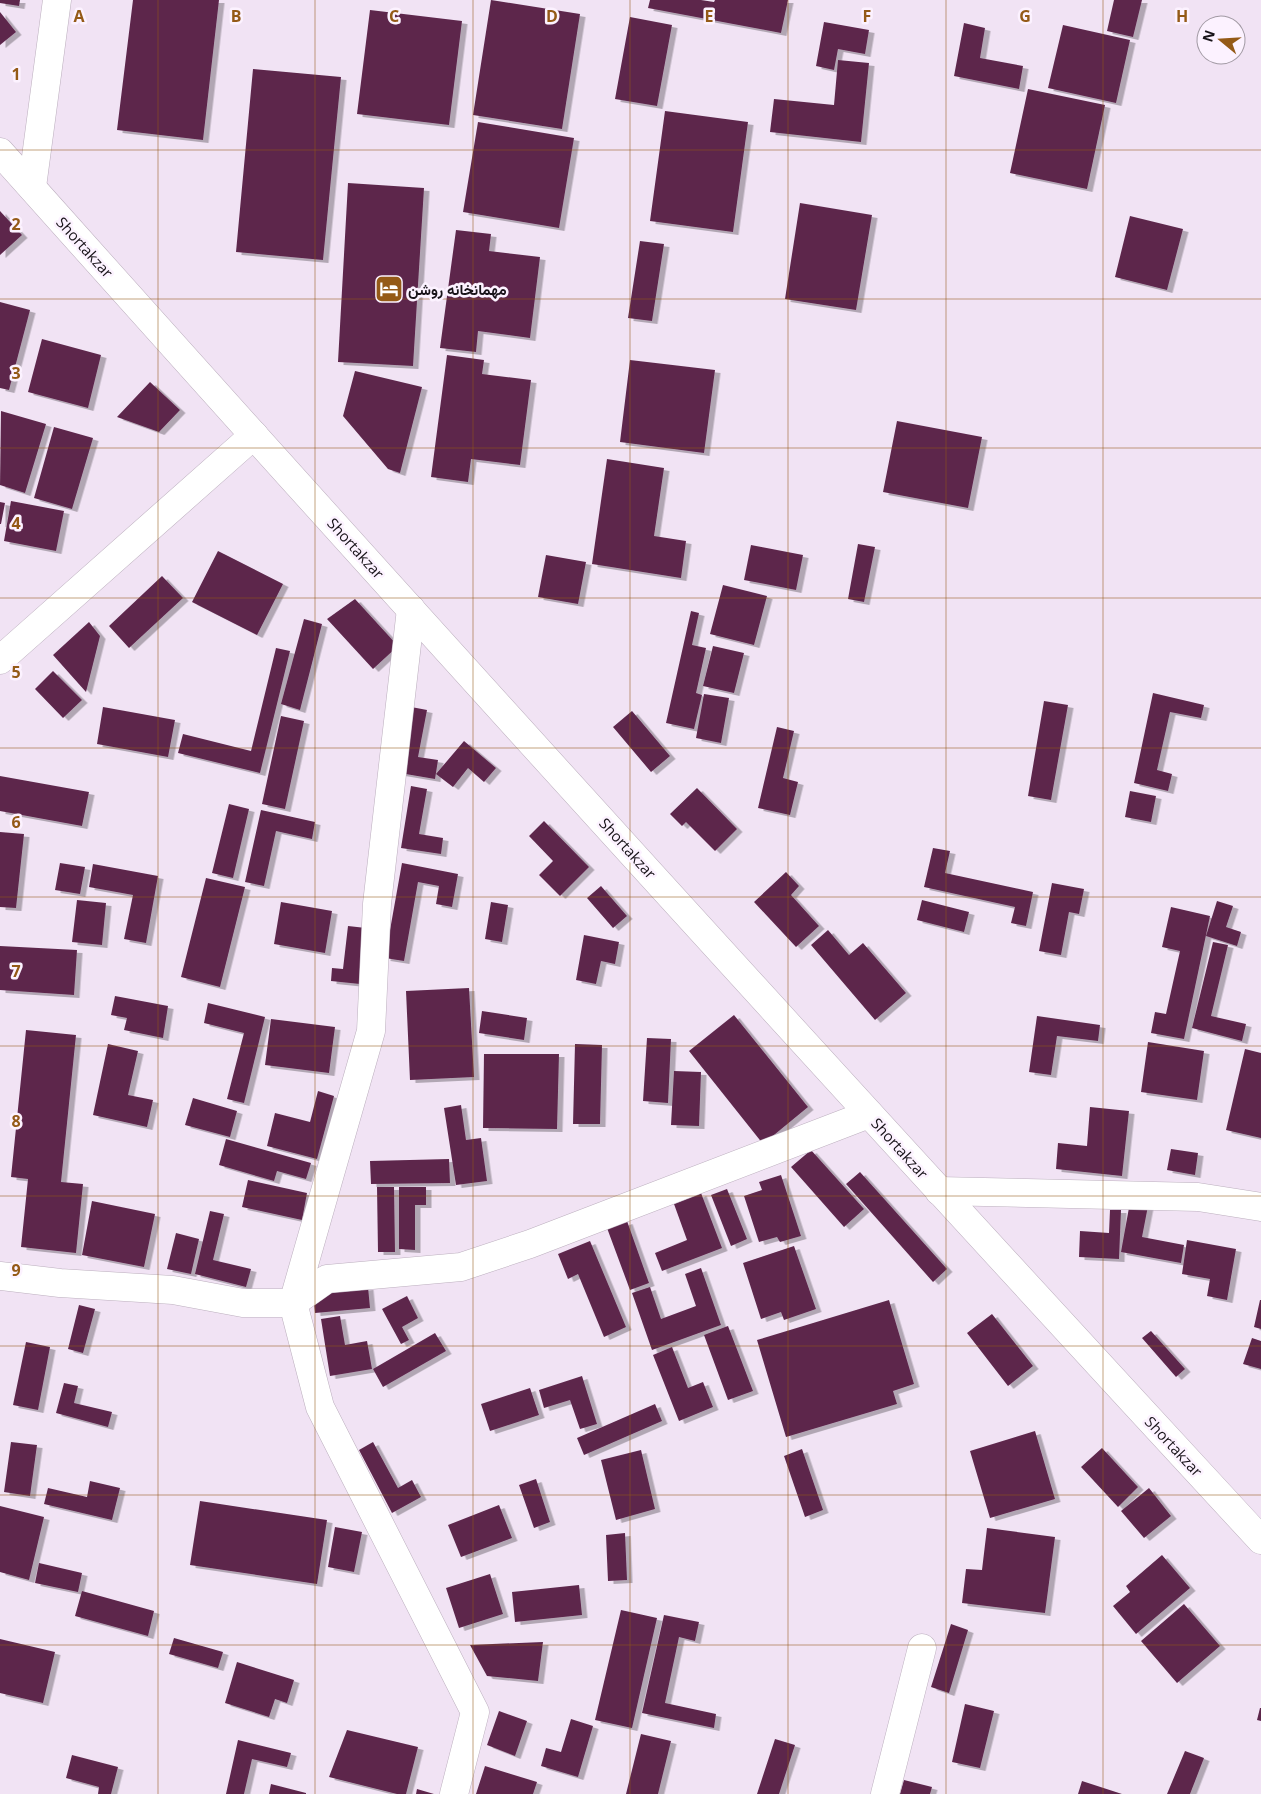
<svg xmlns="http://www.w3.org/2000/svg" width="1261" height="1794" viewBox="0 0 1261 1794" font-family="'Open Sans',Vazirmatn,sans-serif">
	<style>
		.building { fill: #5d274c; filter: url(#shadow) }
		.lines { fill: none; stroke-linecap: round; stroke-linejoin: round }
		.minor-casing { stroke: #bcafbe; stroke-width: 29 }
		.tertiary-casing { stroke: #bcafbe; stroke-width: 29 }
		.minor { stroke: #fff; stroke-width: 28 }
		.tertiary { stroke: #fff; stroke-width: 28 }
		.grid { fill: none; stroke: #945a17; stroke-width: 1; stroke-opacity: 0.55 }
		.labels { text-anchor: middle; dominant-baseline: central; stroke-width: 5; stroke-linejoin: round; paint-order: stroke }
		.street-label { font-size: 15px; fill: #181319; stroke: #fcf2ff }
		.poi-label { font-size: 15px; font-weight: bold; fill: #181319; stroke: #fcf2ff; text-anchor: start }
		.grid-label { font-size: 16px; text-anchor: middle; font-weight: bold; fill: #945a17; stroke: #fcf2ff; stroke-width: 5; stroke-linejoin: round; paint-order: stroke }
	</style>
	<defs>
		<filter id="shadow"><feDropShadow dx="5.5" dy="3" stdDeviation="0" flood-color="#0004"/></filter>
	</defs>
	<rect width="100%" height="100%" fill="#f1e3f4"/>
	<path class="building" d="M0 0H20L19 6 0 3Z
		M133 0H219L203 140 117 130Z
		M491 0 580 14 562 129 473 115Z
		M650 0H701L714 2 715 0H788L781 33 648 8Z
		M1114 0H1142L1133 37 1107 31Z
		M370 10 462 21 449 125 357 114Z
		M0 12 16 32 0 45Z
		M630 17 672 25 657 106 615 99Z
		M824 22 869 30 865 54 838 49 834 70 816 66Z
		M964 23 985 28 980 58 1023 66 1019 89 954 76Z
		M1063 25 1130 40 1116 103 1048 88Z
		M838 60 869 63 861 142 770 132 774 99 834 105Z
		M253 69 341 77 323 260 236 252Z
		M1028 89 1105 105 1087 189 1010 173Z
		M665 111 748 122 733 232 650 221Z
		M478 122 574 138 559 228 463 212Z
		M348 183 424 188 413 366 338 362Z
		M800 203 872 215 856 310 785 299Z
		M0 211 22 235 0 255Z
		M1130 216 1183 229 1167 290 1115 277Z
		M456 230 491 234 489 251 540 257 530 338 478 331 476 352 440 348Z
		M640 241 664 244 652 321 628 318Z
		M0 302 30 310 9 390 0 388Z
		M42 339 101 355 88 408 28 392Z
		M447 355 484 360 482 374 531 380 520 465 471 459 468 482 431 477Z
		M630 360 715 370 704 453 620 442Z
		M355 371 422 387 400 473 388 469 343 416Z
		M150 382 180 410 159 432 117 417Z
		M1 411 46 424 25 493 0 485Z
		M897 421 982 437 968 508 883 492Z
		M54 427 93 438 72 509 34 498Z
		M607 459 664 468 654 536 686 541 681 578 592 564Z
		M11 501 64 511 56 551 4 541Z
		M0 502 5 503 1 524H0Z
		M858 544 875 547 864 602 848 599Z
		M751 545 803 555 796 590 744 580Z
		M218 551 283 584 257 635 192 602Z
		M546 555 586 562 578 604 538 597Z
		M162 576 183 598 129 648 109 626Z
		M723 585 767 596 754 645 710 634Z
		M355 599 398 646 373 669 327 619Z
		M691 611 699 613 692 645 706 648 696 693 702 695 694 729 666 723Z
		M304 619 322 624 300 710 281 704Z
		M89 622 100 636 86 692 53 655Z
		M713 646 744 653 734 693 703 686Z
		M276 648 290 651 260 773 178 753 183 734 251 751Z
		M53 671 82 700 63 718 35 689Z
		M1153 693 1204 705 1201 718 1170 712 1157 770 1172 774 1168 791 1134 783Z
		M704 694 729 698 721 743 696 738Z
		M1044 701 1068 705 1051 800 1028 796Z
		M406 706 427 710 418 757 438 760 435 779 394 772Z
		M103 707 175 720 168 757 97 744Z
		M632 711 670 756 651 772 613 727Z
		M281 716 304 721 285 809 262 804Z
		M777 727 794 731 783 778 798 782 790 815 758 808Z
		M464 741 496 768 484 782 468 768 453 787 436 774Z
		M0 776 89 792 82 826 0 811Z
		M411 786 427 789 419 834 443 838 441 854 401 848Z
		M697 788 737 829 715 851 686 822 682 826 670 814Z
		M1130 791 1156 796 1151 822 1125 817Z
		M229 804 249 809 233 878 212 873Z
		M261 810 315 822 312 839 276 831 264 886 245 882Z
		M544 821 589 867 560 896 539 875 553 861 529 836Z
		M0 832 24 834 16 908 0 907Z
		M933 848 950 851 945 873 1033 892 1026 926 1011 923 1015 907 924 887Z
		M60 863 85 867 80 894 55 890Z
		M402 863 458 874 452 907 436 904 439 886 418 882 404 961 385 958Z
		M93 864 158 876 146 943 124 939 133 895 89 887Z
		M786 872 799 886 791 895 819 926 796 947 754 902Z
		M206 878 245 887 220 987 181 977Z
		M1052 883 1084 889 1079 914 1069 912 1061 955 1039 951Z
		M601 886 627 916 613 928 587 898Z
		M77 900 106 903 102 945 72 942Z
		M922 900 969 912 964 932 917 920Z
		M1217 901 1233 906 1226 927 1241 932 1237 946 1206 936Z
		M281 902 332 911 325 953 274 944Z
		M491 902 508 905 502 942 485 939Z
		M1171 907 1210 916 1184 1039 1151 1033 1155 1012 1166 1014 1180 951 1162 947Z
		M348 926 366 928 360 984 331 981 332 968 343 969Z
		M828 930 849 955 863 943 906 993 875 1020 811 945Z
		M584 935 619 942 615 964 601 961 596 984 576 980Z
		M1213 942 1228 945 1211 1016 1246 1024 1242 1041 1192 1028Z
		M0 946 77 950 74 995 0 990Z
		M469 988 474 1077 410 1080 406 991Z
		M115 996 168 1006 163 1038 124 1030 127 1018 111 1015Z
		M208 1003 265 1017 244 1103 227 1099 244 1033 204 1023Z
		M482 1011 527 1018 524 1040 479 1033Z
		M734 1015 808 1107 763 1144 689 1051Z
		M1037 1016 1100 1025 1098 1041 1057 1036 1051 1075 1029 1072Z
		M271 1019 335 1027 329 1073 265 1065Z
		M26 1030 76 1035 61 1182 83 1184 76 1253 21 1247 28 1179 11 1177Z
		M647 1038 671 1039 668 1103 643 1101Z
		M1148 1042 1204 1051 1197 1100 1141 1092Z
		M108 1044 138 1051 128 1095 153 1100 147 1127 93 1115Z
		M575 1044 602 1045 600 1124H573Z
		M1245 1049 1261 1053V1138L1226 1130Z
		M484 1054H559L557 1129 483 1128Z
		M674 1071 701 1072 699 1126 671 1125Z
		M318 1091 334 1096 317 1159 267 1146 275 1113 310 1122Z
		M193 1098 237 1111 230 1137 185 1125Z
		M461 1105 466 1140 481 1138 487 1181 456 1185 444 1108Z
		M1090 1107 1129 1111 1122 1176 1056 1169 1058 1143 1087 1146Z
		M226 1139 311 1163 306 1179 277 1171 274 1181 219 1165Z
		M1171 1149 1198 1153 1195 1175 1167 1170Z
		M811 1150 864 1209 844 1227 791 1167Z
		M449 1159 450 1183 371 1184 370 1161Z
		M860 1172 947 1269 933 1282 846 1184Z
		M781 1175 801 1236 780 1242 777 1237 759 1242 744 1196 762 1190 759 1182Z
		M248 1180 307 1193 302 1220 242 1207Z
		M377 1187H394L395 1252H378Z
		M399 1187H426V1205H415V1250L399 1249Z
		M727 1189 747 1239 731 1246 711 1195Z
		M701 1193 722 1248 662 1271 655 1253 687 1240 674 1204Z
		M92 1201 155 1214 144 1267 82 1255Z
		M1130 1202 1148 1206 1142 1237 1184 1245 1181 1263 1121 1252Z
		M1110 1210H1121L1119 1259 1079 1257 1080 1231 1109 1233Z
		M210 1211 224 1214 213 1260 251 1269 246 1287 195 1274Z
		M627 1221 649 1283 630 1290 607 1228Z
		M176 1233 199 1239 191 1274 167 1269Z
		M1187 1240 1236 1249 1227 1300 1207 1296 1210 1279 1182 1274Z
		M590 1241 626 1327 604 1337 578 1274 568 1279 558 1254Z
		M794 1246 816 1309 784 1320 781 1312 761 1319 743 1263Z
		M701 1268 721 1325 652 1350 632 1293 650 1287 661 1319 696 1306 685 1274Z
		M368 1287 370 1308 315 1313 313 1292Z
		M407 1296 418 1318 402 1327 409 1340 401 1344 382 1309Z
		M889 1300 914 1384 893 1391 897 1404 786 1437 757 1340Z
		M1260 1300H1261V1329L1254 1327Z
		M79 1305 95 1309 83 1353 68 1349Z
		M992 1314 1033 1366 1008 1386 967 1333Z
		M340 1316 345 1345 367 1341 372 1369 330 1376 321 1319Z
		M728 1326 753 1391 728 1400 704 1335Z
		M1151 1331 1185 1369 1176 1377 1142 1338Z
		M435 1333 446 1351 383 1387 373 1369Z
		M1252 1338 1261 1341V1369L1243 1364Z
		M26 1342 50 1347 38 1410 13 1405Z
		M672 1347 688 1388 703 1382 713 1407 679 1421 653 1355Z
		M582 1376 597 1424 580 1429 570 1400 544 1408 539 1390Z
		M64 1383 78 1386 74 1403 112 1412 108 1427 56 1413Z
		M530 1388 539 1415 490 1431 481 1404Z
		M655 1404 662 1421 584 1455 577 1438Z
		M1035 1431 1055 1499 990 1518 970 1451Z
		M11 1442 37 1445 30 1496 4 1492Z
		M373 1442 398 1488 412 1480 421 1497 392 1513 359 1450Z
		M1102 1448 1138 1487 1118 1507 1081 1467Z
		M802 1449 823 1510 805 1517 784 1456Z
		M641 1450 655 1509 616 1520 601 1460Z
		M536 1479 550 1522 534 1528 519 1485Z
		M90 1481 120 1488 112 1520 44 1504 48 1488 87 1497Z
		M1149 1488 1171 1516 1144 1538 1121 1511Z
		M200 1501 327 1520 317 1584 190 1565Z
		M499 1505 512 1538 461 1557 448 1525Z
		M0 1506 44 1517 29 1580 0 1572Z
		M335 1527 362 1532 354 1572 328 1567Z
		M987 1528 1055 1537 1045 1613 962 1603 966 1569 982 1570Z
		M625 1533 627 1580 608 1581 606 1535Z
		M1162 1555 1190 1588 1136 1634 1113 1606 1130 1592 1126 1586Z
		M39 1563 82 1573 78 1592 35 1583Z
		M490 1574 503 1614 459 1628 446 1588Z
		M579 1585 582 1615 515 1622 512 1592Z
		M82 1591 154 1611 148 1636 75 1616Z
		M1184 1604 1220 1646 1177 1683 1141 1641Z
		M621 1610 657 1618 632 1728 595 1720Z
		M664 1615 699 1622 695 1641 679 1637 665 1703 716 1714 714 1728 642 1713Z
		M951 1624 968 1630 949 1693 931 1687Z
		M174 1638 223 1652 218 1668 169 1654Z
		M0 1639 55 1652 43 1703 0 1693Z
		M543 1642 538 1681 487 1676 470 1645Z
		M237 1662 294 1680 287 1703 275 1699 269 1717 225 1703Z
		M965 1704 994 1711 980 1768 952 1762Z
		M1260 1708H1261V1721L1257 1720Z
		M499 1711 527 1721 515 1756 487 1745Z
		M571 1719 593 1726 578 1777 541 1766 546 1748 561 1752Z
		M347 1730 418 1747 406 1794H397L329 1777Z
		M641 1734 671 1741 658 1794H626Z
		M775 1739 795 1745 779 1794H757Z
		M238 1740 291 1753 287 1767 252 1759 244 1794H226Z
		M1185 1751 1204 1758 1190 1794H1167Z
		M72 1755 118 1767 111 1794H98L99 1787 66 1778Z
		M485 1766 537 1782 533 1794H476Z
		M904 1780 932 1787 930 1794H900Z
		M1082 1781 1122 1794H1078Z
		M271 1784 306 1793V1794H269Z
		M417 1789 434 1794H416Z"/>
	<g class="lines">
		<defs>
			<path id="minor" d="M32 187 57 0
				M411 609 377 904 371 1031 293 1303 320 1407 475 1712 454 1794
				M0 660 254 435
				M939 1191 1198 1197 1261 1207
				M0 1276 60 1283 173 1290 243 1303H293L327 1279 461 1267 530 1244 869 1114
				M885 1794 922 1648"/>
			<path id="tertiary" d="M0 152C416 618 837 1081 1261 1540"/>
		</defs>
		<use href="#minor" class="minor-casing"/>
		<use href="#tertiary" class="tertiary-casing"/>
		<use href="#minor" class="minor"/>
		<use href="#tertiary" class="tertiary"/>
	</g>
	<path class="grid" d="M158 0V1794M315 0V1794M473 0V1794M630 0V1794M788 0V1794M946 0V1794M1103 0V1794M0 150H1261M0 299H1261M0 448H1261M0 598H1261M0 748H1261M0 897H1261M0 1046H1261M0 1196H1261M0 1346H1261M0 1495H1261M0 1645H1261"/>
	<defs>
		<symbol id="hotel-square" viewBox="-11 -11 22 22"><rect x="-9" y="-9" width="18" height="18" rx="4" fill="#945a17" stroke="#fcf2ff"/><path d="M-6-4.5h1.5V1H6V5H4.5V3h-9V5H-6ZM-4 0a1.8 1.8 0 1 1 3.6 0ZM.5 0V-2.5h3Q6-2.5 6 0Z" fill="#fff"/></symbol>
	</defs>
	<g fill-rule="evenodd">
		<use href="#hotel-square" x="373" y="273" width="32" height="32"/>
	</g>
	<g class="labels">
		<g class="street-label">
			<text transform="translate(85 247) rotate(48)">Shortakzar</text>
			<text transform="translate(356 548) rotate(48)">Shortakzar</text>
			<text transform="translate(628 848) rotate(48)">Shortakzar</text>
			<text transform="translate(900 1148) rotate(48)">Shortakzar</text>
			<text transform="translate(1174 1446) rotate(47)">Shortakzar</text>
		</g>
		<g class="poi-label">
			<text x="408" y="289">مهمانخانه روشن</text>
		</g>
	</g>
	<g class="grid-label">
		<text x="79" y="22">A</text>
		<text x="236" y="22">B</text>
		<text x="394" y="22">C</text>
		<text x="552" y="22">D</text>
		<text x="709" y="22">E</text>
		<text x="867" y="22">F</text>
		<text x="1025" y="22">G</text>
		<text x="1182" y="22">H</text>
		<text x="16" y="80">1</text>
		<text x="16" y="230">2</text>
		<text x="16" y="379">3</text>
		<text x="16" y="529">4</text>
		<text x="16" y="678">5</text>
		<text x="16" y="828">6</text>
		<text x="16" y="977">7</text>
		<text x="16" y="1127">8</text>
		<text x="16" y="1276">9</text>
	</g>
	<g transform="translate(1221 40) rotate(288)"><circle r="24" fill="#fcf2ff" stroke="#a199a3"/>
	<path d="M0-4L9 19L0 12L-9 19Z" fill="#945a17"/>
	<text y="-8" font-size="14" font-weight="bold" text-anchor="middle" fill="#181319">N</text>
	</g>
</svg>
